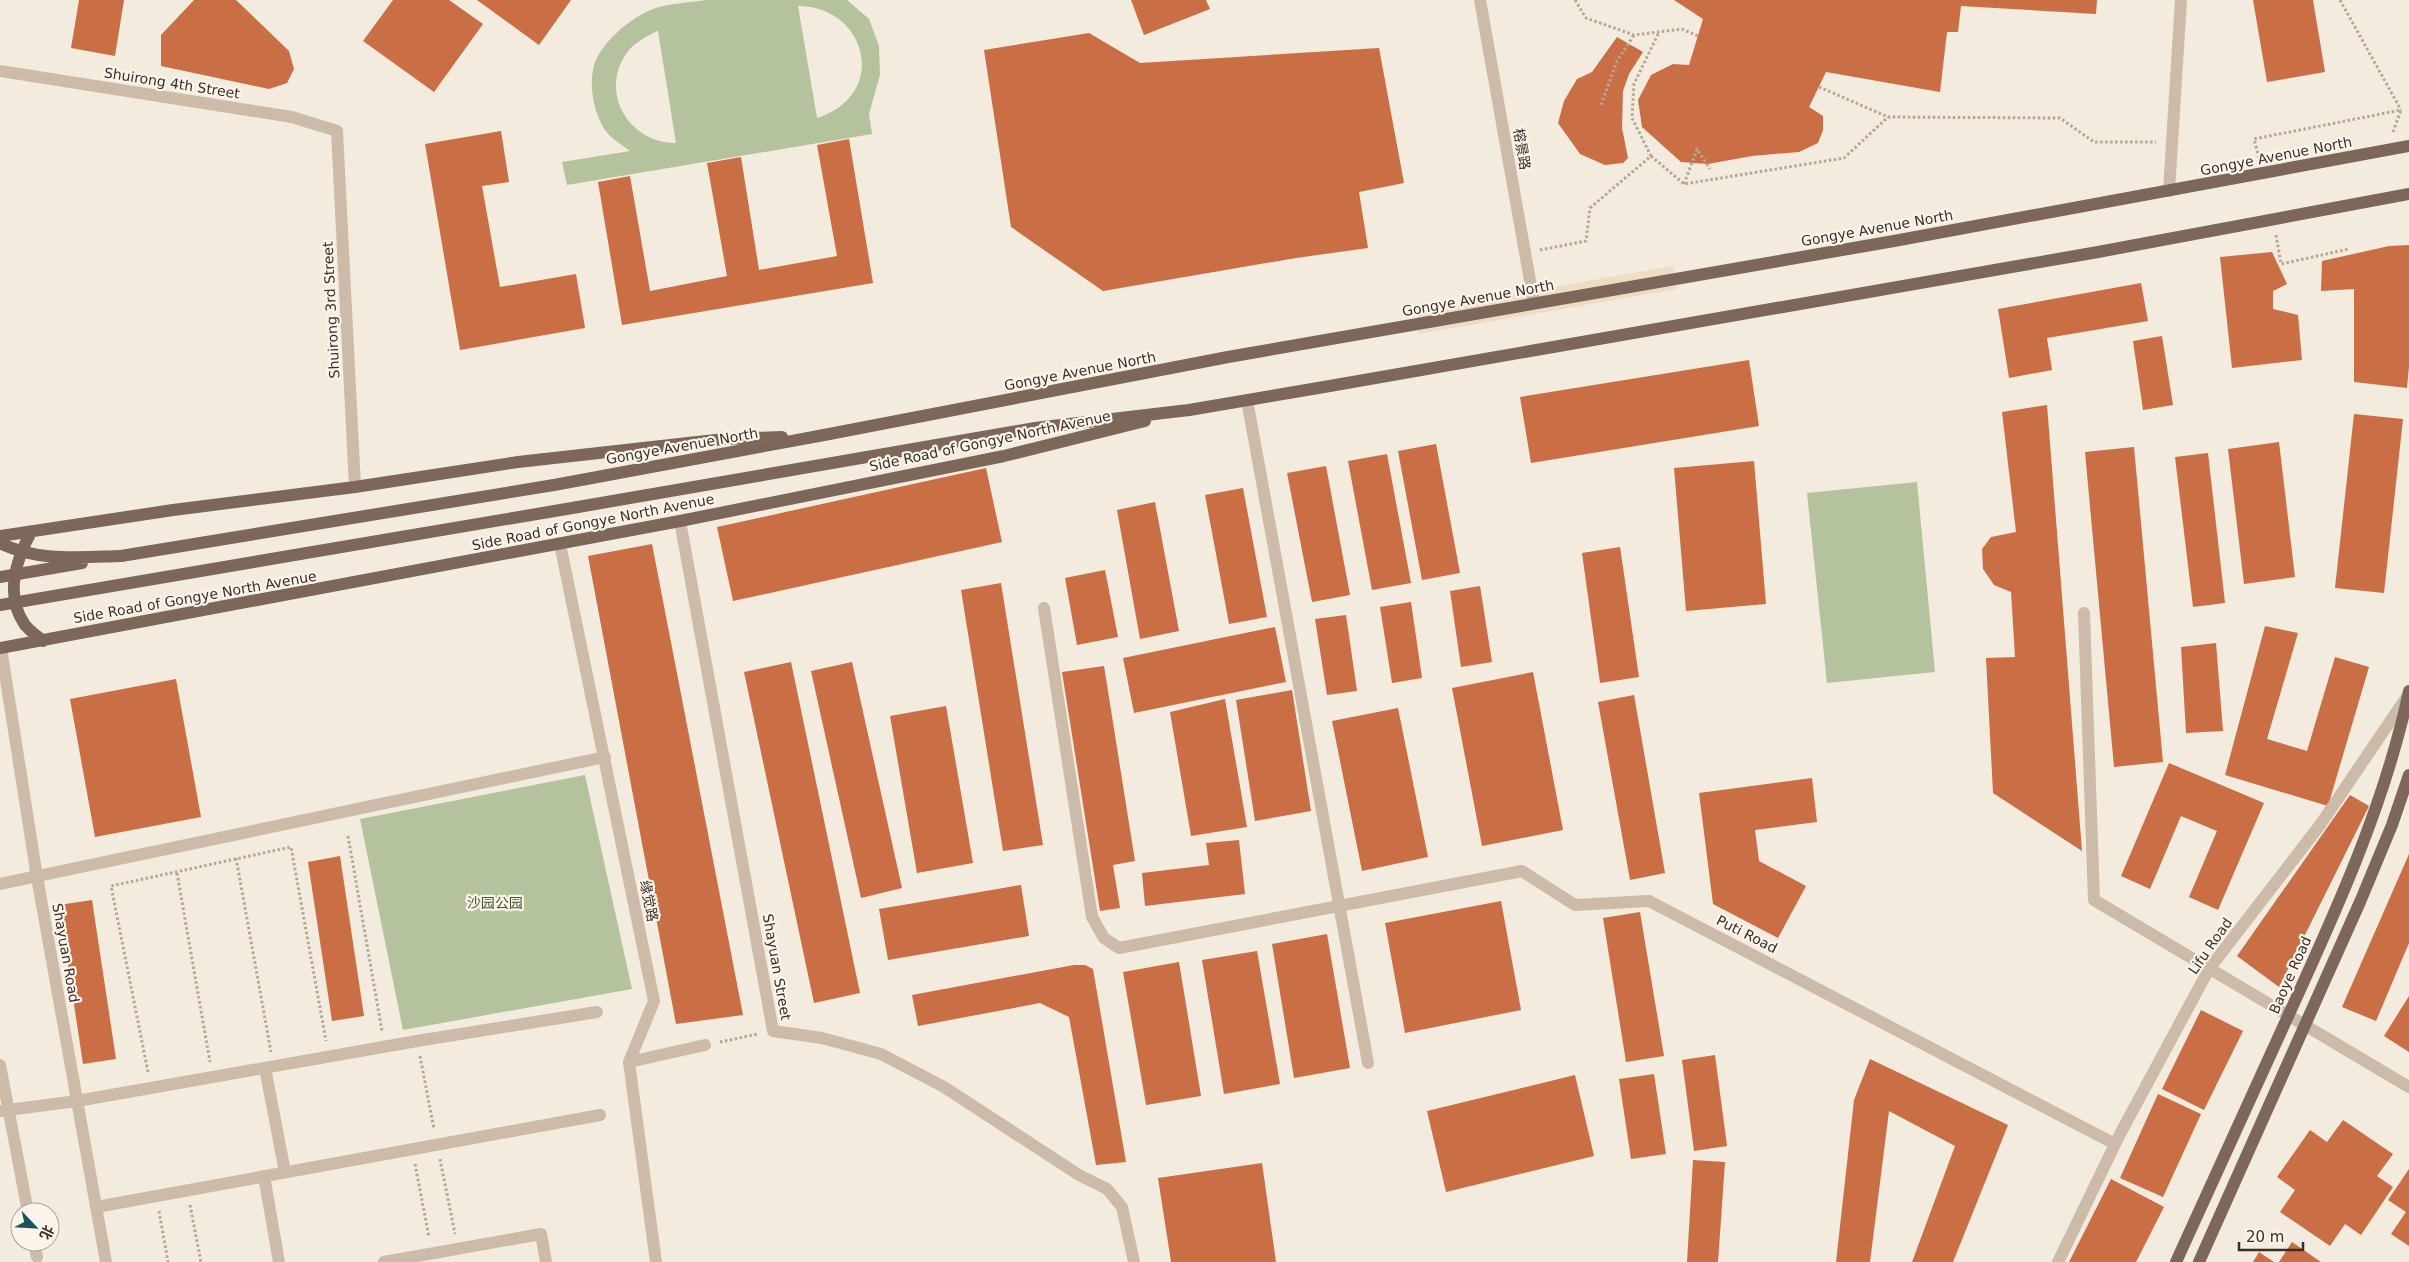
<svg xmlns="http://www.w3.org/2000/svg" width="2409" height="1262" viewBox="0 0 2409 1262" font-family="'DejaVu Sans','Noto Sans SC',sans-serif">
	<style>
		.green { fill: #b4c39d; fill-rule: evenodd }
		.plaza { fill: #ecddc4 }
		.building { fill: #ca6e45 }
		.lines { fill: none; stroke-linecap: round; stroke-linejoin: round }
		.path { stroke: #b8a593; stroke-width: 3; stroke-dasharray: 2.5 2.5; stroke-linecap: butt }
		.minor { stroke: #ccbba9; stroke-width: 12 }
		.major { stroke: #7c675a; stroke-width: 12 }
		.major-bridge { stroke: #7c675a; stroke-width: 12 }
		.labels { text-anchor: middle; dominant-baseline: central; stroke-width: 4.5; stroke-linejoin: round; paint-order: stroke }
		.street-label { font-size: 14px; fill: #392f29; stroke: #fbf4ea }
		.park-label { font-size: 14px; fill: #45582c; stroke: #fbf4ea }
	</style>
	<rect width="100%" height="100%" fill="#f3ebde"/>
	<path class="green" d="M706 0H847L869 19 879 46 880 75 869 114 872 134 567 185 562 162 630 151C624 146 615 141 609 135 595 119 589 90 593 70 597 45 631 17 653 9 669 3 689 3 706 0ZM798 6C867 6 890 95 817 118ZM657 31H658L676 143C630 143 599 94 626 54 633 43 646 37 657 31Z
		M1917 482 1935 672 1827 683 1807 493Z
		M585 775 632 989 403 1030 360 819Z"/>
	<path class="plaza" d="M1673 266 1677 289 1419 334 1416 311Z"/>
	<path class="building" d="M79 0H124L115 56 71 48Z
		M194 0H236L289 51 294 69 287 83 269 89 161 66V35Z
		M393 0H449L483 24 434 92 363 41Z
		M477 0H571L539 45Z
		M1131 0H1206L1210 9 1144 35Z
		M1674 0H2097L2096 14 1961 6 1958 32H1947L1940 92 1826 72 1809 107 1823 116V130L1818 143 1799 152 1752 156 1708 164 1681 162 1642 127 1638 100 1651 75 1673 64 1689 65 1703 19Z
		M2253 0H2313L2325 72 2267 82Z
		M1089 33 1140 63 1379 48 1404 183 1359 192 1368 248 1296 258 1103 291 1011 227 984 50Z
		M1617 37 1643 52 1629 74 1623 91 1622 128 1628 158 1623 163 1605 165 1580 154 1558 123 1564 101 1577 79 1592 72Z
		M501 131 509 182 482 186 500 287 576 274 585 328 460 350 425 144Z
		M849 139 873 283 622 325 598 182 630 176 650 291 727 276 707 163 741 157 759 270 837 256 817 145Z
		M2409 245V366L2407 388 2354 382V289L2321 291 2322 261 2389 246Z
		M2272 252 2287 284 2273 291V309L2298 315 2302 360 2232 368 2220 257Z
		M2141 283 2148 321 2047 338 2052 370 2009 378 1998 309Z
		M2162 336 2173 405 2143 410 2133 341Z
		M1749 360 1759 426 1531 463 1520 397Z
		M2047 405 2082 851 1993 793 1986 658 2015 657 2011 592 1994 585 1983 569 1982 549 1991 537 2016 532 2002 412Z
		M2354 414 2403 419 2384 593 2335 588Z
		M2279 442 2295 577 2244 584 2228 449Z
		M1436 444 1460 573 1422 580 1398 451Z
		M2134 447 2163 762 2114 767 2085 452Z
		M2208 453 2225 603 2193 607 2175 457Z
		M1387 454 1411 583 1372 590 1348 461Z
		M1754 461 1766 604 1686 611 1674 468Z
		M1326 466 1350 595 1312 602 1287 473Z
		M986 468 1002 542 733 601 717 527Z
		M1243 488 1267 617 1229 624 1205 495Z
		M1155 502 1179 631 1140 639 1117 510Z
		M652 544 743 1015 676 1024 588 556Z
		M1620 547 1639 677 1600 683 1582 553Z
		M1105 570 1118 637 1077 645 1065 578Z
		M1001 583 1043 845 1003 851 961 590Z
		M1480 586 1492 662 1461 667 1450 591Z
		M1411 602 1422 678 1392 683 1380 607Z
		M1346 615 1357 691 1327 695 1315 619Z
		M2265 626 2298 633 2267 739 2307 751 2335 657 2369 667 2328 806 2225 775Z
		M1275 627 1286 682 1134 713 1123 658Z
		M2216 643 2223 731 2186 733 2181 647Z
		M791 662 860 993 814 1003 744 672Z
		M852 662 902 888 861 898 811 671Z
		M1104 666 1135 861 1113 865 1120 908 1100 911 1062 672Z
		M1533 672 1563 830 1482 846 1452 688Z
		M176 679 201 817 95 837 70 699Z
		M1292 690 1311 811 1255 821 1236 700Z
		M1634 695 1665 873 1630 880 1598 702Z
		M1225 699 1247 827 1191 836 1170 712Z
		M946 706 973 863 917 873 890 716Z
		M1398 708 1428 857 1362 871 1332 721Z
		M2169 763 2264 803 2218 910 2189 897 2217 831 2181 816 2150 889 2121 876Z
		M1812 778 1817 822 1755 830 1759 861 1806 886 1778 938 1713 904 1699 793Z
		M2350 795 2369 806 2279 987 2237 956Z
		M1239 840 1245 894 1145 906 1142 873 1209 865 1206 843Z
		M2409 854V943L2376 1021 2342 1007Z
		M340 856 364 1016 332 1021 308 862Z
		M1021 885 1029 936 888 960 879 909Z
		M92 900 116 1059 83 1064 59 905Z
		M1501 901 1521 1010 1405 1033 1385 923Z
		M1640 912 1664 1056 1626 1062 1603 918Z
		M1327 934 1350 1068 1294 1078 1272 944Z
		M1257 951 1280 1084 1224 1094 1202 960Z
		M1179 962 1201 1096 1146 1105 1123 972Z
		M1074 965H1085L1093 969 1126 1162 1096 1165 1069 1017 1040 1003 918 1026 912 995Z
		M2409 996V1052L2384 1036Z
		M2201 1010 2243 1031 2204 1110 2162 1089Z
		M1715 1055 1727 1146 1694 1151 1682 1060Z
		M1870 1059 2008 1125 1953 1262H1912L1955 1146 1889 1111 1870 1262H1836L1854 1100Z
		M1654 1074 1666 1154 1631 1159 1619 1079Z
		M1575 1075 1594 1156 1446 1192 1427 1111Z
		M2158 1094 2201 1114 2163 1197 2120 1178Z
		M2343 1120 2393 1154 2377 1176 2393 1187 2361 1235 2345 1224 2330 1246 2280 1212 2295 1190 2277 1177 2310 1130 2327 1142Z
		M1693 1160 1725 1162 1718 1262H1687Z
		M1262 1163 1276 1262H1171L1158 1178Z
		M2409 1169V1246L2391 1234 2406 1212 2388 1200Z
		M2111 1179 2164 1207 2136 1262H2069Z
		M2292 1242 2321 1262H2279Z
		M2259 1252 2274 1262H2253Z"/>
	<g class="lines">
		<path class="path" d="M1575 0 1586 18 1634 35 1682 29 1698 36
			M2340 0 2401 110
			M1819 87 1888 117 2060 118 2094 142H2156
			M1601 105 1617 61 1634 35
			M2393 132 2401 110
			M1651 156 1684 184 1844 158 1888 117
			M2259 158 2254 139 2401 110
			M1684 184 1697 149 1710 169
			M2276 235 2281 264 2349 249
			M1540 250 1586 241 1590 208 1651 156 1632 118 1634 84 1659 32
			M348 836 382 1031
			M236 858 271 1052
			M177 873 210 1062
			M720 1042 758 1034
			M420 1056 434 1129
			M148 1072 111 886 291 847 326 1041
			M440 1159 455 1234
			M415 1164 429 1237
			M190 1205 201 1262
			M159 1211 168 1262"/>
		<path class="minor" d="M1480 0 1534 303
			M0 71 292 117 337 131 355 487
			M2169 191 2181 0
			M1247 400 1368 1063
			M680 521 773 1031 822 1038 881 1054 944 1087 1079 1175 1107 1189 1122 1207 1134 1262
			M560 544 654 1001 629 1062 656 1262
			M1044 608 1092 917 1104 938 1119 948 1522 871 1575 905 1649 901 2115 1144
			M2084 613 2094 900 2409 1087
			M1 648 37 877 106 1262
			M0 884 605 757
			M629 1062 705 1045
			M0 1065 28 1212
			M265 1068 285 1172
			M0 1111 77 1101 417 1041 597 1012
			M264 1176 279 1262
			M96 1207 600 1115
			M34 1242 37 1257
			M384 1262 541 1234 546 1262
			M2058 1262 2119 1136 2209 969 2320 825 2406 698"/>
		<path class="major" d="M578 507 1035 428 1189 410 1324 387 2098 252 2409 194
			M31 532C16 560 4 595 25 625 30 631 37 636 43 641
			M0 536 173 510 355 487 518 462 724 439 782 437
			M121 556 554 485 824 435 1228 357 1894 241 2409 146
			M0 648 680 521 1004 456 1145 421
			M2176 1262C2214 1179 2251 1096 2289 1014 2337 909 2385 804 2409 691
			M2199 1262 2360 902 2392 825 2409 775"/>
		<path class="major-bridge" d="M0 543C38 562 81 557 121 556
			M0 577 82 563
			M0 605 578 507"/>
	</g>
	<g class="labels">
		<g class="street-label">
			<text transform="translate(172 83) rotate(9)">Shuirong 4th Street</text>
			<text transform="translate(1522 149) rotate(80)">榕景路</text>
			<text transform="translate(2276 156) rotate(-11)">Gongye Avenue North</text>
			<text transform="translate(1877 228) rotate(-10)">Gongye Avenue North</text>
			<text transform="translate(1478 298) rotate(-10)">Gongye Avenue North</text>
			<text transform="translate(331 310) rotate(-93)">Shuirong 3rd Street</text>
			<text transform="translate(1080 371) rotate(-11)">Gongye Avenue North</text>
			<text transform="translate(990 441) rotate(-12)">Side Road of Gongye North Avenue</text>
			<text transform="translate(682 446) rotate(-10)">Gongye Avenue North</text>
			<text transform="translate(593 522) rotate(-11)">Side Road of Gongye North Avenue</text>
			<text transform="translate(195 597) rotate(-10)">Side Road of Gongye North Avenue</text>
			<text transform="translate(649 901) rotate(79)">缘觉路</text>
			<text transform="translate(1747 934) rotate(27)">Puti Road</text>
			<text transform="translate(2210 946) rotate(-55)">Lifu Road</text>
			<text transform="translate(66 953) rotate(80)">Shayuan Road</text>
			<text transform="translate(777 967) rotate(80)">Shayuan Street</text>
			<text transform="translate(2290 975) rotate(-66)">Baoye Road</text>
		</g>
		<g class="park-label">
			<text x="495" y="903">沙园公园</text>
		</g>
	</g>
	<g transform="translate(35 1227) rotate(115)"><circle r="24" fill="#fbf4ea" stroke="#ada59d"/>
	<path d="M0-4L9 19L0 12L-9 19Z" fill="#1c545d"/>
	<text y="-8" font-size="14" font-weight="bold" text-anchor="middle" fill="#392f29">北</text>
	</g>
	<path d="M2239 1242v8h64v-8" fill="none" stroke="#392f29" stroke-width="2.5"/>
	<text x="2246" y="1242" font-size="15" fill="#392f29" stroke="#fbf4ea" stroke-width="4" paint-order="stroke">20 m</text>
</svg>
